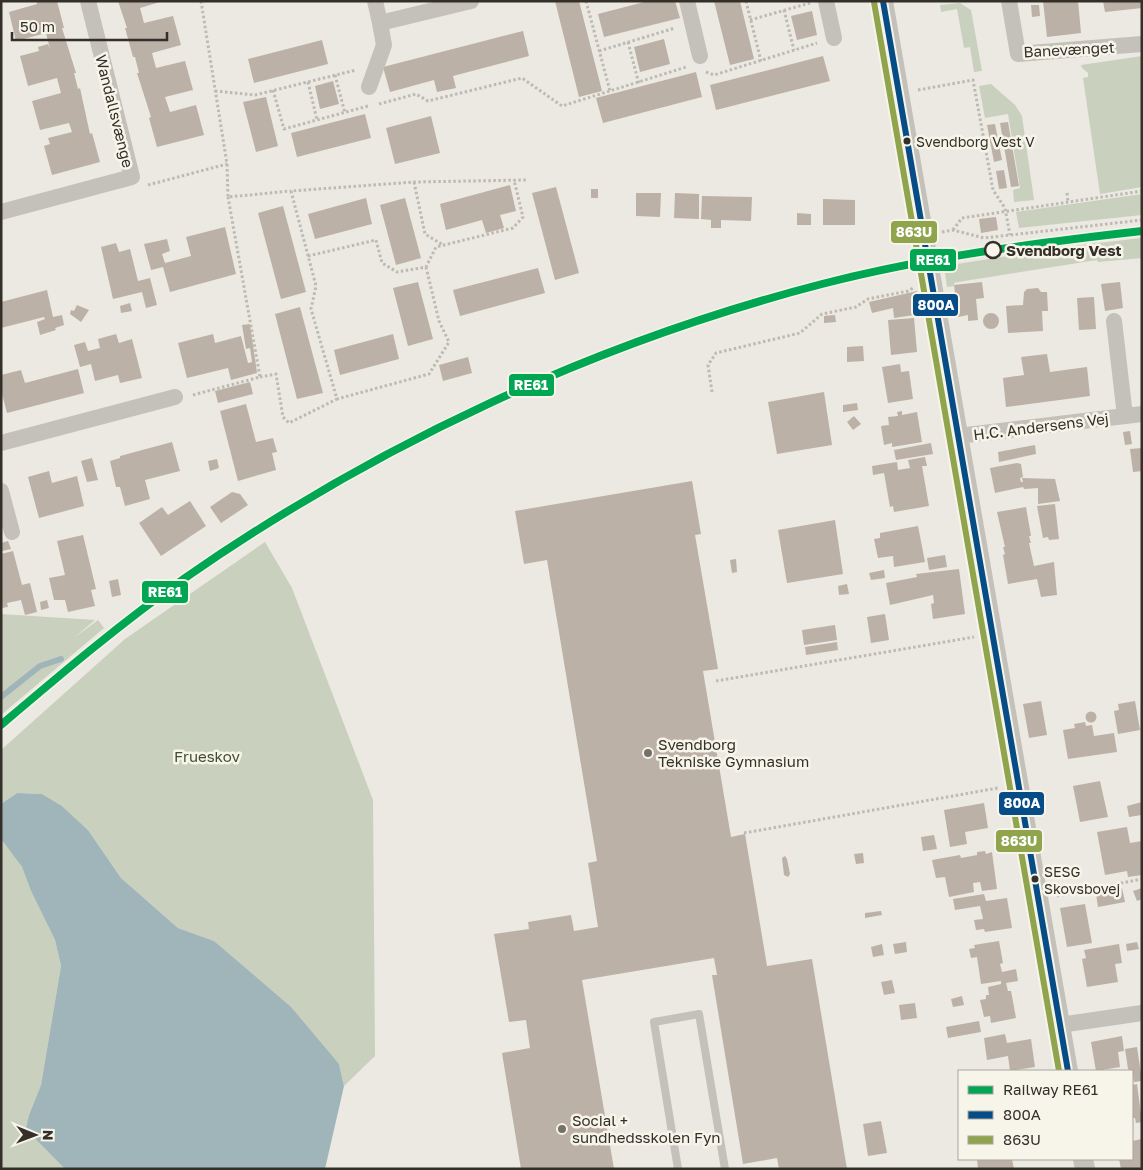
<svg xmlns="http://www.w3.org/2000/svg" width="1143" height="1170" viewBox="0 0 1143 1170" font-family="'Golos Text',sans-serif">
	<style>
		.green { fill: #c9d0be }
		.water { fill: #a0b5b9 }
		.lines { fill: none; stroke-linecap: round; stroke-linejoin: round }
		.stream { stroke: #a0b5b9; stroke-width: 6 }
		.building { fill: #bcb1a6 }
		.path { stroke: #bdbab4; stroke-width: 3; stroke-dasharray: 2.5 2.5; stroke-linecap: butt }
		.service { stroke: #c4c1bb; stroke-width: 8 }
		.minor { stroke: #c4c1bb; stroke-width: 16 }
		.tertiary { stroke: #c4c1bb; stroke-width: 20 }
		.bus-1-casing { stroke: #f7f4ea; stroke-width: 10 }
		.bus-2-casing { stroke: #f7f4ea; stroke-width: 10 }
		.bus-1 { stroke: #064d87; stroke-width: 6 }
		.bus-2 { stroke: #8fa44c; stroke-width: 6 }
		.rail-1-casing { stroke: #f7f4ea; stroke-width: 11 }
		.rail-1 { stroke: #00a651; stroke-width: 8 }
		.bus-dot { fill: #342f29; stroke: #f7f4ea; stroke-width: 2 }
		.stop-dot { fill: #f7f4ea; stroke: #342f29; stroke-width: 2.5 }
		.poi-dot { fill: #74706a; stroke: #f7f4ea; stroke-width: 2 }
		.labels { text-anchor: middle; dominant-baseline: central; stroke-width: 5; stroke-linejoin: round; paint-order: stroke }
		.bus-label { font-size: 14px; fill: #342f29; stroke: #f7f4ea; text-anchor: start }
		.street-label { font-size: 15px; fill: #342f29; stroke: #f7f4ea }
		.stop-label { font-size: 15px; font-weight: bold; fill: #342f29; stroke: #f7f4ea; text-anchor: start }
		.poi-label { font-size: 15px; fill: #342f29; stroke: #f7f4ea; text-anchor: start }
		.park-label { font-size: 15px; fill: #3e4f30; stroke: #f7f4ea }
		.line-badge { stroke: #f7f4ea; stroke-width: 2 }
		.badge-label { font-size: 14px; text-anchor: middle; font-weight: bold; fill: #fff }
	</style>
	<rect width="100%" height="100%" fill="#ebe9e2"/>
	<path class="green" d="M960 3 971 10 982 71 974 72 970 47 964 48 957 9 941 12 940 5Z
		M1142 56V187L1100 194 1083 78 1088 77V73L1082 68 1081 65Z
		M991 84 1015 105 1022 116 1034 200 1014 202 1013 190 1020 188 1008 114 985 118 979 86Z
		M1142 194V215L1019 228 1016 212Z
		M1142 238V258L1098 262 1097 260 958 282 954 283V286L947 287 944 266 1072 246Z
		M265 542 292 588 373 800 375 1056 344 1086 339 1064 214 941 178 928 121 878 88 830 62 806 42 794 17 793 1 804V750L125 639Z
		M1 614 95 620 74 638 98 620 104 628 1 715Z
		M1 839 22 867 31 891 55 940 61 966 41 1085 29 1115 27 1129 65 1169H1Z"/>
	<path class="water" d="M17 793 42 794 62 806 88 830 121 878 178 928 214 941 291 1007 339 1064 344 1086 325 1169H65L26 1129 29 1115 41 1085 61 966 55 940 31 891 22 867 1 839V804Z"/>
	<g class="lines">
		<path class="stream" d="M1 697 40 666 61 659"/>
	</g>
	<path class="building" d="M37 1H57L64 28H62L76 73H74L78 89 80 88 90 134 92 133 100 162 52 175 44 146 50 144 48 138 72 132 69 123 40 130 32 101 61 93 57 78 28 86 20 56 39 51 38 47 48 44 50 49 46 33 16 41 9 12 37 4Z
		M118 1H163L140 8 144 23 173 16 181 45 152 53 156 68 185 61 193 90 165 97 170 112 196 105 204 135 157 147 149 118 151 117 137 73H139L135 57H133L125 28H127Z
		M555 1H579L602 91 579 97Z
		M648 1H675L680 18 604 37 598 14Z
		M714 1H740L754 59 730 65Z
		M1043 1H1078L1081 33 1047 37Z
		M1103 1H1142V8L1105 12Z
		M1031 5H1039L1040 16 1032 17Z
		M812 11 817 35 797 40 791 16Z
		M523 31 529 56 453 76 456 88 437 92 434 80 390 92 383 67Z
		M664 39 670 64 640 72 634 47Z
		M322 40 328 64 254 83 248 59Z
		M823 56 830 81 716 110 710 85Z
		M696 72 702 97 603 123 596 98Z
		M333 81 339 104 320 109 315 86Z
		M266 97 278 146 256 152 243 102Z
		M365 114 371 138 297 157 291 133Z
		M431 116 440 153 395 164 386 128Z
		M1008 122 1019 186 1011 187 1000 123Z
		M995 124 1002 160 994 162 987 125Z
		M1004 170 1007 188 999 189 996 171Z
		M510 185 516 211 500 215 504 228 486 233 482 220 446 230 440 204Z
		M556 187 579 273 555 280 532 193Z
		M591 189H598V198H591Z
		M636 193H661L660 217 636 216Z
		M675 193 699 194V219L674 218Z
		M702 196 752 197 751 221 721 220V228H711V220L701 219Z
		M366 198 372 224 315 239 308 214Z
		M405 198 421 258 396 265 380 205Z
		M823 199 855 200V225H823Z
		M283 206 306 292 281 299 258 213Z
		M797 213 811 214V225H797Z
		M996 217 998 230 981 233 979 219Z
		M225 227 236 274 170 292 163 267 151 270 144 244 167 239 170 251 162 254 165 263 191 256 186 237Z
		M116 243 119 252 130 249 138 281 150 278 157 305 146 308 142 292 113 299 101 247Z
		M538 268 545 293 460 316 453 290Z
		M418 282 433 339 408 346 393 288Z
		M982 282 984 298 976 299 978 320 968 321V315L958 317 954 285Z
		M1120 282 1123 308 1105 311 1101 284Z
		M1038 288 1041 292H1047L1048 311H1042L1043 331 1008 333 1006 306 1023 305 1024 292 1027 289Z
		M47 290 53 317 62 315 64 325 55 328 56 330 40 335 37 322 45 319 44 317 1 328V302Z
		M917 291 921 314 894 318 893 308 872 313 869 302Z
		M1094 297 1096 329 1079 330 1077 298Z
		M130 303 132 311 121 313 120 306Z
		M77 305 89 310 81 322 70 314 71 310 74 311Z
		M300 307 323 393 297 399 275 314Z
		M983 321a8 8 0 1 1 16 0a8 8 0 1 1-16 0Z
		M835 315 836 322 824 323V316Z
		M914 318 917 352 891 355 888 320Z
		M250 324 257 373 231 380 228 368 187 378 178 343 213 334 215 343 241 336 248 363 252 362 250 348 246 349 242 325Z
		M116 334 119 343 132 339 142 378 120 383 118 375 95 381 91 364 80 367 74 345 85 342 88 351 100 348 98 339Z
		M393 334 399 359 340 375 334 350Z
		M863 346 864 361 847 362V347Z
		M1047 354 1050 372 1087 367 1090 396 1006 407 1003 378 1024 375 1021 357Z
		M468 357 472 373 443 381 439 365Z
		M900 364 901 372 909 371 913 399 888 403 882 367Z
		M78 369 84 393 7 413 1 390V375L21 370 25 383Z
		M250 382 253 394 218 403 215 391Z
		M824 392 832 445 777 454 768 402Z
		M857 403 858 410 843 412V405Z
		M246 404 256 442 273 438 277 452 272 453 276 470 238 481 220 411Z
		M902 411V415L917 412 922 442 892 447V443L884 445 881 426 889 425 888 417 898 416 897 412Z
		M854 416 861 424 853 430 847 422Z
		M1130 431 1132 444 1125 445 1123 432Z
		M172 442 180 471 145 480 150 499 125 506 120 487H116L110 461 120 458V456Z
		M931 443 933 454 896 460 894 450Z
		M1035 445 1036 454 999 462 998 452Z
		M1142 448V471L1133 472 1130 449Z
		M925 457 927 466H922L929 506 894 512 893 506 890 507 884 473 873 475 872 466 897 462 898 470 910 468 908 460Z
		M92 458 98 480 87 482 81 461Z
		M217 459 219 468 210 471 208 461Z
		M1017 463 1021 464 1023 477 1020 478 1021 482H1023L1022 478 1055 479 1060 501 1038 504V488L1024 489 1023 487 995 493 990 468Z
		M49 471 52 483 77 476 84 506 39 518 28 477Z
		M692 481 701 534 695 535 718 669 703 671 731 837 745 834 767 966 812 959 847 1169H779L777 1158 743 1164 712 975H717L714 958 582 980 614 1169H521L502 1053 530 1048 526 1020 509 1022 494 934 529 929 528 922 571 915 574 931 598 927 588 863 597 861 547 560 524 564 515 511Z
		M232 492 240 494 248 505 221 523 210 507Z
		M190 501 206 526 161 556 139 523 162 507 168 515Z
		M1055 504 1059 539 1049 540 1048 537 1043 538 1037 506Z
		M1026 507 1031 536H1029L1031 543H1029L1034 566 1054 562 1057 595 1041 597 1037 579 1008 584 1003 555 1005 554 1003 547H1005L997 512Z
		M835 520 843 574 787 583 778 530Z
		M918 526 925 562 894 567 893 556 878 558 874 539 880 538V533Z
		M83 535 96 589 91 590 95 606 68 612 65 600H54L49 578 65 575 57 541Z
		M8 541 11 549 2 551 1 543Z
		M13 551 22 585 30 583 37 612 25 615 21 600 7 603 8 607 1 608V554Z
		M945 555 947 567 929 570 927 558Z
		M736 559 737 572 732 573 730 560Z
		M959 569 965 614 933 619 931 604 934 603 933 595 890 605 886 583 917 577 916 574Z
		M884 570 885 578 871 580 869 573Z
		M118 579 121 595 112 597 109 581Z
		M847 584 849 594 839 595 838 586Z
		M47 600 49 608 41 610 40 602Z
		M885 614 889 640 871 643 867 617Z
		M835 625 837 640 804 645 802 630Z
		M837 642 838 650 806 655 805 647Z
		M1041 701 1047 735 1029 738 1023 704Z
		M1135 701 1140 730 1118 734 1114 711 1119 710 1118 704Z
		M1085.5 717a5.5 5.5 0 1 1 11 0a5.5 5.5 0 1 1-11 0Z
		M1085 722 1086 726 1092 725 1094 736 1114 733 1117 752 1068 759 1063 730 1075 728 1074 724Z
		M1100 781 1108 817 1080 822 1073 786Z
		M1142 802V815L1129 817 1127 806Z
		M984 803 988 828 965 832 967 844 950 847 944 810Z
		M1127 827 1130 843 1142 841V875L1128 877 1127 871 1105 875 1097 832Z
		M934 835 937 849 923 851 921 837Z
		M985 851 986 854 992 852 997 889 982 891 980 882 973 883 974 892 949 897 945 877 936 878 932 860 960 855 961 858 977 855V852Z
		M863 853 864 863 856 864 854 854Z
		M785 856 787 859 790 874 788 877 784 875 782 858Z
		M1122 888 1125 902 1098 907 1096 894Z
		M1142 888V899L1137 901 1133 891Z
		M984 894 986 901 1007 898 1012 928 985 932 984 929 976 930 974 920 983 919 980 906 955 910 953 899Z
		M1085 904 1092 943 1067 947 1060 908Z
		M881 911 882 915 865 918V913Z
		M999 941 1003 963 1000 964 1002 972 1016 969 1018 981 1006 983 1008 991H1011L1016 1018 991 1023 990 1016 984 1017 980 1000 986 999V995H989L988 987 1001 984V981L981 984 977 957 971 958 969 949 975 948 974 945Z
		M906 942 907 952 895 954 893 944Z
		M1137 942 1139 949 1127 951 1126 944Z
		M882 944 884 955 873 957 871 947Z
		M1119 944 1122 963 1115 964 1118 982 1087 987 1082 959 1086 958 1084 950Z
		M892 980 895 993 884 995 881 982Z
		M962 996 964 1005 953 1007 951 999Z
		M915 1003 917 1018 901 1020 899 1005Z
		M979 1021 981 1032 948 1038 946 1027Z
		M1005 1034 1007 1043 1031 1039 1035 1067 1010 1071 1008 1056 987 1060 984 1038Z
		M1122 1036 1124 1051 1118 1052 1120 1067 1096 1071 1091 1042Z
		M1137 1047 1142 1081 1134 1082 1132 1071 1128 1069 1125 1049Z
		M1137 1084 1142 1122 1136 1123 1135 1118H1132V1085Z
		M881 1121 887 1153 868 1156 863 1124Z
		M1142 1139V1169H1121L1119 1159H1132V1141Z
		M977 1159H1012L1014 1169H978Z"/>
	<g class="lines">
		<path class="path" d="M201 1 227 164 228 197 291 191
			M586 1 610 91
			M746 1 761 61
			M784 10 794 50
			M750 20 810 3
			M628 42 639 84
			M599 51 675 28
			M706 72 714 75 817 43
			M335 75 345 113
			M308 82 317 120
			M273 90 284 129 368 106
			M918 90 973 80 993 190 1005 208 1010 235
			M215 91 255 95 356 70
			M379 104 416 94 428 101 522 78 562 106 686 67
			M414 182 425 234 443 245
			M148 185 227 164
			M1067 193 1068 202
			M953 230 962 218 1142 191
			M942 232 953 230 984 238 1142 220
			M308 256 376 240 382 263 397 272 426 267 436 247 513 228 523 217 514 180
			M426 267 439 321 449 342 429 374 337 399 311 309 316 286 291 191 414 182 526 180
			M260 377 276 374 283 417 289 423 337 399
			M712 392 708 365 716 353 800 333 822 314 856 307 868 299 908 291 913 288
			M193 395 260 377 228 197
			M716 681 974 637
			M744 833 998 788
			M1057 896 1142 879"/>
		<path class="service" d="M678 1169 654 1022 699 1014 725 1169"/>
		<path class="minor" d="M375 1 380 23 471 1
			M687 1 700 56
			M826 1 834 38
			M1009 1 1018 54 1142 44
			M369 87 384 45 380 23
			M1 212 132 177 88 1
			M1114 321 1125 416
			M958 436 1142 414
			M1 443 175 397
			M1 491 12 532
			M1060 1025 1142 1013"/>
		<path class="tertiary" d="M883 1 1068 1071
			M1083 1159 1085 1169"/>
		<defs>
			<path id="bus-1" d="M883 1 1068 1071"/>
			<path id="bus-2" d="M874 2 1059 1071"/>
		</defs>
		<use href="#bus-1" class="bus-1-casing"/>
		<use href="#bus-2" class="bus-2-casing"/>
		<use href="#bus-1" class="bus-1"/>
		<use href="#bus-2" class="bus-2"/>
		<defs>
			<path id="rail-1" d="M1 725C61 674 121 623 185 578 378 444 594 343 822 284 927 257 1035 243 1142 231"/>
		</defs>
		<use href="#rail-1" class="rail-1-casing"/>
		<use href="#rail-1" class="rail-1"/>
	</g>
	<g class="bus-dot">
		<circle cx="907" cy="141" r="4.5"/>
		<circle cx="1035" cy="879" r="4.5"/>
	</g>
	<circle class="stop-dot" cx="993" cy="250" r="8"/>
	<g class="poi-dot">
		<circle cx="648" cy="753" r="5"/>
		<circle cx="562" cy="1129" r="5"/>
	</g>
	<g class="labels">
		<g class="bus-label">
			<text x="916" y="141">Svendborg Vest V</text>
			<text x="1044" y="871">SESG<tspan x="1044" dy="17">Skovsbovej</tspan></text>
		</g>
		<g class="street-label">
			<text transform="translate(1069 49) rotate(-3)">Banevænget</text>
			<text transform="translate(115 111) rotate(76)">Wandallsvænge</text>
			<text transform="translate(1041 426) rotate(-7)">H.C. Andersens Vej</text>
		</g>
		<g class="stop-label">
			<text x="1006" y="250">Svendborg Vest</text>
		</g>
		<g class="poi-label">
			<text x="658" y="744">Svendborg<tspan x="658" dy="17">Tekniske Gymnasium</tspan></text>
			<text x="572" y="1120">Social +<tspan x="572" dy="17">sundhedsskolen Fyn</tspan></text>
		</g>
		<g class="park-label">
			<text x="207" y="756">Frueskov</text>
		</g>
	</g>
	<g class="line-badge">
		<rect x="890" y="220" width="48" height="24" rx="5" fill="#8fa44c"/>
		<rect x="909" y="248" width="48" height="24" rx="5" fill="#00a651"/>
		<rect x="912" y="293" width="47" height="24" rx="5" fill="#064d87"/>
		<rect x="508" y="373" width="47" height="24" rx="5" fill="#00a651"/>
		<rect x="141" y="580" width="48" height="24" rx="5" fill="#00a651"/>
		<rect x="998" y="791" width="47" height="25" rx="5" fill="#064d87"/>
		<rect x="995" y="829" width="48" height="24" rx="5" fill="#8fa44c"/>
	</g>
	<g class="badge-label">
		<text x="914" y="237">863U</text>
		<text x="933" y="265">RE61</text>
		<text x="936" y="310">800A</text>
		<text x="531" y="390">RE61</text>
		<text x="165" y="597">RE61</text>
		<text x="1022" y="808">800A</text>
		<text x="1019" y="846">863U</text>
	</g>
	<rect width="1143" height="1170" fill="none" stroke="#342f29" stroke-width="5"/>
	<rect x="958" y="1070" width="175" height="90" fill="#f7f4ea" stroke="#a9a59d"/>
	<rect x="968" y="1086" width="25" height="8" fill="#00a651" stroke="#a9a59d"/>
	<text x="1003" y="1095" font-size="15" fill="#342f29">Railway RE61</text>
	<rect x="968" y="1111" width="25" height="8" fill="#064d87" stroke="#a9a59d"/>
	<text x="1003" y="1120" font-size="15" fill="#342f29">800A</text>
	<rect x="968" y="1136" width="25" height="8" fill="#8fa44c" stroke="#a9a59d"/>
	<text x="1003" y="1145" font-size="15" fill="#342f29">863U</text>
	<g transform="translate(35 1135) rotate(91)" stroke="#f7f4ea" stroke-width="4" paint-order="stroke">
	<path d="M0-4L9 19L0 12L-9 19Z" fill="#342f29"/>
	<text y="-8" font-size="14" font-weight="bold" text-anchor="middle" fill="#342f29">N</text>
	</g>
	<path d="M12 32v8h155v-8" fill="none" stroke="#342f29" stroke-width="2.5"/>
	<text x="20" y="32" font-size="15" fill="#342f29" stroke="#f7f4ea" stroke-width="4" paint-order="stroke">50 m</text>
</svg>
